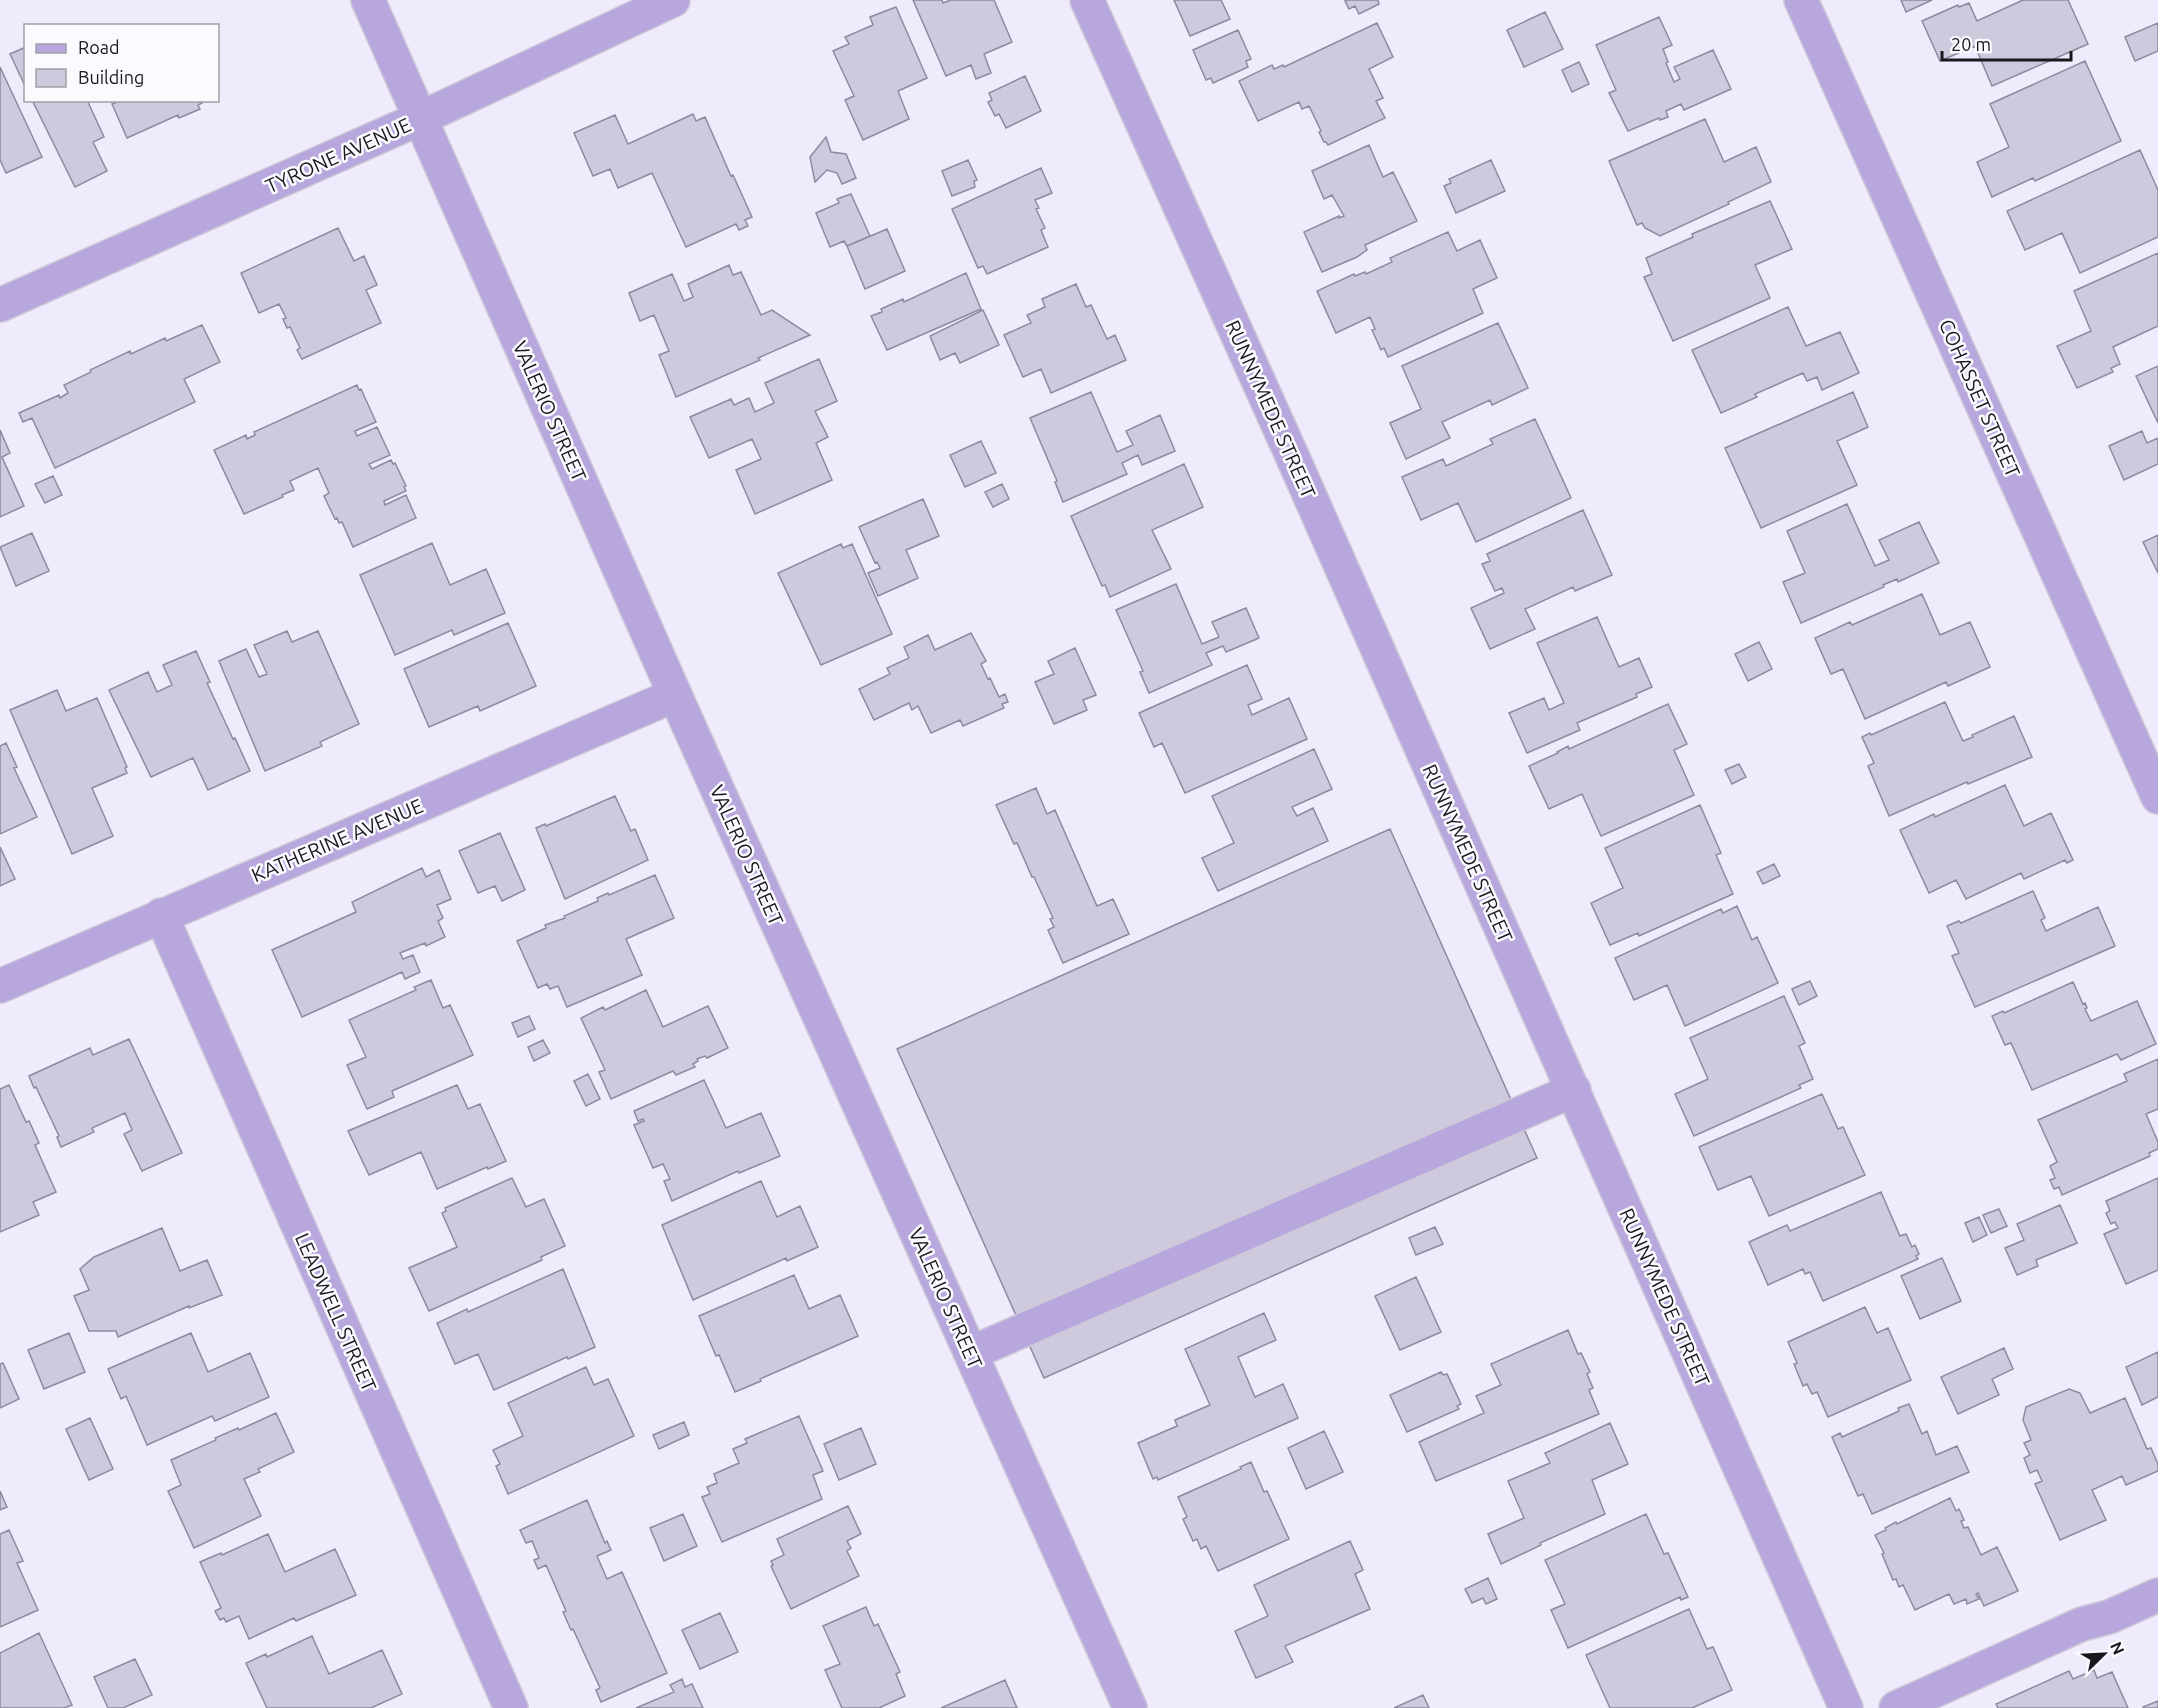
<svg xmlns="http://www.w3.org/2000/svg" width="2158" height="1708" viewBox="0 0 2158 1708" font-family="Ubuntu,sans-serif">
	<style>
		.building { fill: #cfc9de; stroke: #8e899d; stroke-width: 1.5 }
		.lines { fill: none; stroke-linecap: round; stroke-linejoin: round }
		.minor-casing { stroke: #cdc9d9; stroke-width: 36 }
		.minor { stroke: #b7a7dc; stroke-width: 33 }
		.labels { text-anchor: middle; dominant-baseline: central; stroke-width: 5; stroke-linejoin: round; paint-order: stroke }
		.street-label { font-size: 20px; fill: #1a181f; stroke: #fbfaff }
	</style>
	<rect width="100%" height="100%" fill="#efebfc"/>
	<path class="building" d="M913 0H942L943 3 951 0H994L1012 42 984 54 991 73 976 79 971 65 946 76Z
		M1174 0H1221L1230 19 1190 36Z
		M1348 0H1378L1379 4 1359 14 1355 6 1349 9 1345 1Z
		M1901 0H1932L1906 12Z
		M2023 0H2068L2088 44 1992 86 1975 46 1940 61 1922 21 1958 5 1959 7 1969 3 1977 21Z
		M896 7 927 78 898 91 909 119 863 140 845 100 854 96 833 51 849 44 845 37 873 25 870 17Z
		M1545 12 1563 49 1524 67 1507 30Z
		M1659 17 1672 45 1663 49 1668 62 1666 63 1674 82 1680 79 1674 67 1713 50 1731 89 1684 110 1681 104 1666 111 1668 117 1660 120 1659 118 1628 131 1609 93 1616 90 1596 45Z
		M1377 23 1393 57 1369 69 1383 98 1376 101 1385 118 1328 145 1326 142H1324L1319 132 1321 131 1309 106 1302 109 1299 102 1258 121 1239 81 1272 65 1274 69 1283 65 1284 67Z
		M2158 23V51L2135 61 2125 37Z
		M1238 30 1251 59 1246 61 1248 67 1213 83 1211 78 1206 80 1193 50Z
		M26 47V88L10 54Z
		M2085 61 2121 141 2035 181 2033 178 1992 197 1977 162 2009 147 1990 104Z
		M1579 62 1589 84 1572 92 1562 70Z
		M0 67 42 157 6 173 0 160Z
		M1025 76 1041 111 1006 128 999 114 995 116 988 102 992 100 989 93Z
		M32 100H87L104 137 93 142 107 171 75 187Z
		M114 100H201L202 103 198 105 200 109 179 118 178 115 127 138 112 104 115 103Z
		M693 114 696 121 705 117 731 176 733 175 752 217 745 220 748 226 739 230 736 224 686 247 652 173 618 188 610 169 593 176 574 133 615 115 628 144Z
		M1705 119 1724 162 1756 147 1771 182 1728 202 1729 204 1660 236 1645 228 1642 223 1637 225 1609 161Z
		M826 137 831 152 846 154 856 178 842 184 837 173 827 170 815 182 810 157Z
		M1369 145 1383 177 1393 172 1417 221 1365 245 1367 250 1357 257 1322 272 1304 232 1339 216V218L1344 216 1332 195 1324 199 1312 171Z
		M2140 150 2158 190V237L2080 273 2062 233 2025 250 2007 211Z
		M968 160 977 180 974 181 975 187 952 196 942 171Z
		M1491 160 1505 191 1456 213 1444 186 1451 183 1449 179Z
		M1041 168 1052 193 1035 200 1039 208 1036 209 1045 228 1041 230 1048 247 987 274 983 266 978 268 952 209Z
		M851 194 870 236 847 246 844 241 830 247 816 213 839 203 837 199Z
		M1770 201 1792 249 1755 265 1770 298 1673 341 1644 277 1652 274 1646 258 1693 237 1692 234Z
		M338 228 354 261 364 256 377 285 366 290 381 323 302 359 297 350 300 348 290 327 287 328 283 319 286 318 279 304 259 313 241 273Z
		M887 229 905 271 865 289 847 246Z
		M1448 232 1457 251 1480 240 1497 278 1473 289 1483 313 1388 357 1384 348 1381 350 1372 330 1375 329 1370 317 1336 333 1317 291 1354 274 1355 276 1365 272 1366 274 1392 262 1390 258Z
		M2158 253V326L2113 347 2120 364 2111 368 2113 372 2077 388 2057 346 2091 331 2074 291Z
		M729 265 733 275 741 272 761 315 772 310 810 335 758 358 760 360 676 397 659 355 669 351 654 315 640 321 629 293 672 274 684 301 693 297 688 284Z
		M966 273 981 309 887 350 871 316 882 312 881 309 903 299 904 302Z
		M1076 284 1086 307 1091 305 1107 339 1115 335 1126 360 1051 393 1041 369 1023 377 1004 335 1031 323 1027 315 1045 307 1042 299Z
		M1788 307 1806 346 1840 332 1859 373 1822 390 1817 377 1807 381 1803 373 1755 394 1757 397 1721 413 1692 350Z
		M983 310 999 345 960 363 955 353 940 360 930 336Z
		M1498 323 1528 388 1492 405 1490 400 1442 422 1450 438 1406 459 1390 423 1421 409 1402 366Z
		M202 325 220 362 184 379 195 402 55 468 32 418 23 422 19 413 59 395 60 398 68 393 64 385 91 372 90 370 130 351 131 354 165 338 166 341Z
		M819 359 837 401 815 411 828 437 816 443 832 480 755 514 736 470 761 459 752 439 709 458 690 417 731 399 734 405 749 398 755 412 774 403 765 383Z
		M2158 366V423L2136 376Z
		M357 385 359 390 361 389 376 422 355 431 357 436 377 427 390 455 369 464 372 469 391 460 393 464 395 463 406 486 404 487 406 491 384 501 385 505 406 495 416 518 353 547 342 522 339 523 337 518 335 519 324 496 329 493 318 468 290 481 294 490 282 495 283 497 244 514 214 450 246 435 247 439 255 435 254 432Z
		M1091 392 1117 452 1133 445 1126 431 1160 415 1175 451 1142 465 1138 455 1122 463 1127 474 1063 502 1055 482 1057 481 1030 418Z
		M1853 392 1868 427 1837 441 1857 485 1761 528 1725 448Z
		M1535 419 1571 498 1476 542 1458 503 1421 520 1402 477 1443 459 1446 466 1493 444 1490 439Z
		M0 430 10 453 2 457 24 506 0 517Z
		M2142 431 2147 443 2158 438V464L2124 480 2109 446Z
		M981 441 996 473 965 487 950 455Z
		M1184 464 1203 507 1152 530 1171 569 1110 597 1105 585 1102 586 1071 516Z
		M53 476 62 495 45 503 35 484Z
		M1002 484 1009 499 993 507 985 492Z
		M923 499 939 536 906 550 918 578 878 596 868 573 880 568 877 562 875 563 859 527Z
		M1847 504 1875 566 1889 560 1879 540 1919 522 1939 563 1898 582 1897 579 1883 585 1884 587 1801 623 1783 582 1805 573 1787 531Z
		M1583 510 1612 575 1575 591 1573 587 1525 609 1535 629 1490 649 1471 608 1504 593 1502 588 1495 591 1482 564 1490 561 1487 554Z
		M32 533 49 571 16 586 0 547Z
		M2158 535V573L2143 542Z
		M432 543 450 585 486 569 505 613 454 635 452 630 395 655 360 575Z
		M841 544 843 548 852 544 892 634 821 665 778 573Z
		M1176 584 1202 644 1219 637 1212 622 1246 608 1259 638 1226 652 1223 646 1206 653 1212 665 1149 693 1140 672 1143 671 1116 610Z
		M1922 594 1940 635 1970 622 1990 667 1948 686 1946 682 1865 719 1843 669 1831 674 1815 638 1850 622 1852 625Z
		M1597 617 1619 667 1639 658 1652 687 1636 694 1637 697 1577 723 1580 730 1527 753 1509 713 1544 698 1549 710 1564 703 1537 643Z
		M508 623 536 686 480 711 478 706 429 727 404 669Z
		M287 631 292 642 318 631 359 724 320 742 322 746 265 771 219 661 246 649 259 677 267 674 254 645Z
		M971 633 986 661 981 664 988 679 990 678 999 697 1005 694 1008 702 1002 704 1004 708 963 726 960 720 931 733 918 706 912 710 909 703 874 720 859 689 890 674 887 668 909 658 904 647 928 635 935 650Z
		M1759 642 1772 669 1748 681 1735 654Z
		M1075 648 1096 695 1083 700 1087 710 1054 724 1035 682 1054 674 1048 661Z
		M196 651 210 682 207 683 233 739 235 738 250 771 208 790 193 758 151 777 109 690 148 672 157 692 172 685 163 665Z
		M1247 665 1262 699 1248 705 1252 715 1289 698 1307 739 1185 793 1162 743 1154 747 1139 713Z
		M57 690 66 711 97 698 127 767 125 768 127 773 92 788 113 836 72 854 10 710Z
		M1945 702 1963 741 1973 737 1972 735 2014 716 2032 757 1968 784 1967 782 1889 816 1868 766 1874 763 1862 737 1870 733 1871 735Z
		M1668 704 1687 744 1674 750 1694 795 1601 836 1582 794 1549 809 1529 766 1558 753 1557 752 1568 746 1569 749Z
		M6 743 17 767 14 768 37 817 0 834V746Z
		M1314 749 1332 789 1292 807 1297 816 1313 808 1328 841 1218 891 1202 858 1234 843 1212 796Z
		M1739 764 1746 777 1732 784 1725 770Z
		M2005 785 2024 826 2051 813 2073 860 2067 863 2065 860 2024 879 2021 873 1966 899 1956 880 1929 893 1900 830 1934 814 1935 817Z
		M1036 788 1047 814 1055 810 1097 906 1113 899 1129 934 1063 963 1048 930 1054 927 1050 919 1053 918 1034 877H1032L1017 843 1014 844 996 805Z
		M615 796 631 831 635 829 648 860 565 899 536 828 545 824 546 826Z
		M1700 805 1721 853 1716 855 1733 894 1639 936 1638 933 1610 945 1591 903 1623 888 1605 848Z
		M1390 829 1537 1158 1044 1378 897 1049Z
		M500 833 525 890 502 901 495 886 478 893 459 851Z
		M0 847 15 879 0 886Z
		M1774 864 1780 876 1763 884 1757 872Z
		M422 868 426 877 439 870 451 899 437 905 443 918 438 921 445 937 426 946 425 943 400 953 403 959 413 955 420 972 405 979 402 972 302 1017 272 950 356 912 352 902Z
		M655 875 674 918 626 939 642 975 567 1007 558 986 550 989 547 984 538 988 517 941 546 928 545 925 565 918 564 916 598 901 597 898 608 893 609 895Z
		M2033 891 2045 918 2041 920 2046 931 2098 907 2115 946 1975 1007 1952 956 1959 953 1947 926 1959 921 1961 923Z
		M1737 906 1752 940 1757 937 1778 983 1685 1026 1667 985 1634 1000 1615 958 1721 909 1723 913Z
		M431 980 443 1008 450 1005 473 1055 392 1091 394 1097 367 1109 347 1065 366 1057 349 1020 416 990 414 987Z
		M1810 981 1817 996 1799 1005 1792 989Z
		M2073 982 2083 1004 2085 1003 2087 1008 2085 1009 2091 1021 2137 1001 2156 1044 2121 1060 2117 1054 2032 1090 2011 1043 2005 1045 1992 1016 2003 1011 2004 1013Z
		M646 990 663 1027 708 1006 728 1048 707 1058 705 1056 697 1059 698 1061 693 1064 695 1067 676 1075 673 1071 611 1099 599 1072 605 1070 581 1018 603 1007 605 1010Z
		M1784 996 1805 1043 1799 1046 1813 1079 1799 1085 1801 1088 1694 1136 1675 1094 1708 1079 1690 1038Z
		M529 1016 535 1029 518 1037 512 1023Z
		M129 1039 182 1153 142 1171 124 1134 132 1130 125 1113 92 1128 94 1132 61 1147 57 1137 59 1136 36 1087 34 1088 29 1076 90 1048 93 1055Z
		M543 1040 550 1053 534 1061 528 1047Z
		M2158 1059V1109L2146 1114 2158 1142V1149L2149 1153 2150 1156 2062 1195 2059 1187 2054 1189 2050 1180 2055 1178 2050 1166 2057 1162 2038 1120 2127 1081 2124 1074Z
		M588 1074 600 1099 586 1106 574 1081Z
		M704 1080 726 1128 761 1113 780 1156 739 1173 738 1171 672 1201 664 1181 670 1179 663 1164 653 1168 634 1125 644 1121 643 1119 638 1121 634 1111Z
		M9 1085 26 1122 29 1121 39 1143 35 1145 56 1192 33 1202 39 1215 0 1232V1089Z
		M457 1085 468 1109 480 1104 506 1161 488 1169 487 1167 437 1189 421 1152 369 1175 348 1131Z
		M1822 1094 1838 1129 1843 1127 1865 1175 1769 1216 1751 1176 1718 1190 1699 1147Z
		M512 1178 526 1207 544 1199 565 1246 541 1257 542 1260 429 1311 409 1268 457 1247 442 1213 446 1211 445 1208Z
		M2158 1178V1270L2126 1284 2104 1234 2118 1228 2115 1222 2111 1224 2106 1213 2110 1211 2106 1201Z
		M761 1181 777 1217 800 1206 818 1247 787 1261 786 1258 693 1300 662 1225Z
		M1881 1192 1900 1236 1906 1234 1912 1247 1915 1245 1919 1254 1916 1256 1918 1259 1823 1301 1810 1272 1805 1274 1803 1269 1768 1285 1749 1242 1787 1225 1790 1231Z
		M2060 1205 2077 1243 2036 1260 2038 1266 2017 1275 2005 1248 2024 1240 2017 1224Z
		M1999 1209 2007 1226 1991 1233 1983 1215Z
		M1979 1217 1987 1235 1973 1242 1965 1223Z
		M1435 1227 1443 1244 1416 1255 1409 1238Z
		M162 1228 180 1271 207 1260 222 1295 189 1308V1306L118 1337 116 1331H89L74 1296 89 1290 80 1269 94 1257Z
		M1942 1258 1961 1301 1920 1319 1901 1276Z
		M563 1269 595 1347 568 1359 567 1357 494 1390 478 1354 455 1364 437 1323 467 1309 468 1312Z
		M794 1275 809 1309 840 1295 858 1336 760 1379 761 1381 735 1392 719 1355 716 1356 699 1316Z
		M1416 1277 1441 1332 1400 1350 1375 1296Z
		M1865 1307 1877 1333 1888 1328 1911 1380 1828 1417 1817 1392 1812 1394 1807 1384 1803 1386 1794 1364 1797 1363 1788 1342Z
		M1264 1313 1276 1340 1238 1357 1255 1397 1283 1384 1298 1418 1158 1480 1157 1477 1153 1479 1138 1443 1177 1426 1175 1420 1210 1405 1185 1349Z
		M1568 1330 1578 1354 1581 1353 1590 1372 1587 1374 1593 1388 1589 1390 1599 1414 1436 1481 1419 1442 1484 1413 1476 1396 1501 1385 1491 1364Z
		M69 1333 85 1372 44 1389 28 1350Z
		M191 1333 208 1372 250 1353 269 1397 215 1421 212 1416 147 1445 126 1396 121 1399 108 1369Z
		M2004 1348 2013 1369 1992 1379 1999 1395 1958 1414 1941 1377Z
		M2158 1352V1397L2142 1405 2126 1367Z
		M3 1363 19 1399 0 1408V1364Z
		M586 1367 594 1385 608 1379 634 1436 508 1494 496 1466 500 1464 493 1450 523 1436 508 1403Z
		M1441 1372 1443 1375 1447 1374 1461 1404 1457 1406 1459 1409 1407 1432 1390 1395Z
		M2069 1389 2080 1393 2090 1413 2125 1398 2147 1449 2151 1448 2158 1464V1471L2126 1485 2122 1476 2092 1490 2106 1520 2060 1540 2035 1484 2042 1481 2037 1470 2030 1473 2024 1458 2030 1455 2024 1443 2031 1440 2023 1420 2026 1407Z
		M1909 1404 1922 1434 1927 1431 1936 1455 1957 1446 1969 1472 1872 1514 1863 1494 1858 1496 1832 1437 1840 1433 1842 1437 1899 1411 1898 1408Z
		M276 1413 294 1452 258 1469 260 1472 244 1479 261 1516 194 1548 168 1491 181 1485 171 1460 216 1440 215 1438 238 1428 239 1430Z
		M799 1416 823 1471 813 1475 822 1499 722 1542 702 1497 710 1494 707 1487 717 1483 714 1474 739 1463 733 1449 747 1443 745 1439Z
		M90 1418 113 1469 89 1480 66 1429Z
		M684 1422 689 1435 659 1449 653 1435Z
		M1610 1423 1628 1464 1592 1480 1605 1514 1540 1543 1541 1545 1501 1564 1488 1534 1524 1518 1508 1481 1550 1463 1545 1453Z
		M861 1428 876 1464 839 1480 824 1444Z
		M1324 1431 1343 1472 1306 1489 1288 1448Z
		M1251 1462 1264 1492 1267 1491 1289 1539 1218 1571 1206 1546 1201 1549 1197 1539 1193 1541 1183 1519 1187 1517 1178 1497 1241 1469 1240 1467Z
		M0 1491 7 1507 0 1510Z
		M1950 1498 1956 1511 1959 1509 1964 1520 1961 1521 1964 1528 1968 1527 1981 1555 1997 1547 2018 1591 1984 1606 1978 1593 1976 1594 1979 1599 1967 1604 1966 1599 1954 1604 1949 1594 1915 1610 1903 1585 1899 1587 1896 1579 1893 1580 1882 1554 1884 1553 1875 1535 1886 1530 1885 1528 1896 1522 1897 1524Z
		M587 1500 605 1543 607 1541 611 1550 597 1556 607 1579 622 1572 667 1673 601 1702 596 1690 600 1688 573 1629 571 1630 563 1612 566 1611 546 1565 538 1569 534 1560 539 1558 532 1541 526 1543 520 1530Z
		M848 1506 861 1534 847 1541 851 1548 847 1551 859 1576 791 1609 771 1566 773 1565 771 1561 784 1555 777 1539Z
		M683 1514 697 1546 664 1561 650 1528Z
		M1646 1514 1664 1554 1668 1553 1688 1597 1681 1600 1680 1597 1568 1648 1551 1610 1565 1604 1545 1560Z
		M9 1530 23 1561 17 1563 38 1610 0 1627V1534Z
		M268 1534 285 1572 335 1549 356 1595 296 1621 294 1618 249 1639 239 1616 226 1622 224 1618 220 1620 215 1611 221 1608 200 1562 221 1553 222 1555Z
		M1350 1541 1363 1570 1355 1574 1370 1609 1285 1646 1293 1662 1256 1678 1235 1631 1268 1616 1254 1585Z
		M1488 1578 1497 1599 1486 1604 1483 1598 1472 1603 1465 1589Z
		M866 1607 874 1626 878 1624 900 1672 896 1674 905 1696 879 1708H842L825 1670 840 1664 823 1626Z
		M1689 1609 1707 1649 1713 1647 1732 1690 1692 1708H1610L1586 1655Z
		M720 1613 738 1652 700 1669 682 1630Z
		M39 1633 72 1705 64 1708H0V1653Z
		M312 1636 329 1674 382 1650 402 1694 371 1708H267L246 1663 266 1654 267 1657Z
		M135 1659 152 1695 123 1708H108L94 1677Z
		M2094 1670 2097 1678 2112 1672 2128 1708H1998L1996 1704 2069 1671 2073 1679Z
		M682 1679 685 1687 692 1684 703 1708H636L674 1692 670 1685Z
		M1005 1680 1017 1708H941Z
		M1423 1695 1429 1708H1394Z
		M2158 1701V1708H2144L2143 1707Z"/>
	<g class="lines">
		<defs>
			<path id="minor" d="M368 0 675 695 1130 1708
				M1087 0 1293 458 1846 1708
				M1801 0 2158 797
				M0 305 421 118 673 0
				M161 915 511 1708
				M0 986 675 695
				M971 1353 1574 1090
				M1896 1708 2082 1624 2109 1617 2158 1595"/>
		</defs>
		<use href="#minor" class="minor-casing"/>
		<use href="#minor" class="minor"/>
	</g>
	<g class="labels">
		<g class="street-label">
			<text transform="translate(338 155) rotate(-24)">TYRONE AVENUE</text>
			<text transform="translate(1980 398) rotate(66)">COHASSET STREET</text>
			<text transform="translate(1271 409) rotate(66)">RUNNYMEDE STREET</text>
			<text transform="translate(550 411) rotate(66)">VALERIO STREET</text>
			<text transform="translate(337 840) rotate(-23)">KATHERINE AVENUE</text>
			<text transform="translate(1468 853) rotate(66)">RUNNYMEDE STREET</text>
			<text transform="translate(747 855) rotate(66)">VALERIO STREET</text>
			<text transform="translate(1665 1297) rotate(66)">RUNNYMEDE STREET</text>
			<text transform="translate(946 1298) rotate(66)">VALERIO STREET</text>
			<text transform="translate(336 1312) rotate(66)">LEADWELL STREET</text>
		</g>
	</g>
	<rect x="24" y="24" width="195" height="78" fill="#fbfaff" stroke="#a1a0a5" stroke-width="1.5"/>
	<rect x="36" y="44" width="30" height="9" fill="#b7a7dc" stroke="#a1a0a5" stroke-width="1.5"/>
	<text x="78" y="54" font-size="18" fill="#1a181f">Road</text>
	<rect x="36" y="69" width="30" height="18" fill="#cfc9de" stroke="#a1a0a5" stroke-width="1.5"/>
	<text x="78" y="84" font-size="18" fill="#1a181f">Building</text>
	<g transform="translate(2104 1654) rotate(66)" stroke="#fbfaff" stroke-width="4.5" paint-order="stroke">
	<path d="M0-4.5L10 22L0 15L-10 22Z" fill="#1a181f"/>
	<text y="-9" font-size="16" font-weight="bold" text-anchor="middle" fill="#1a181f">N</text>
	</g>
	<path d="M1942 51v9h129v-9" fill="none" stroke="#1a181f" stroke-width="3"/>
	<text x="1951" y="51" font-size="18" fill="#1a181f" stroke="#fbfaff" stroke-width="4.5" paint-order="stroke">20 m</text>
</svg>
